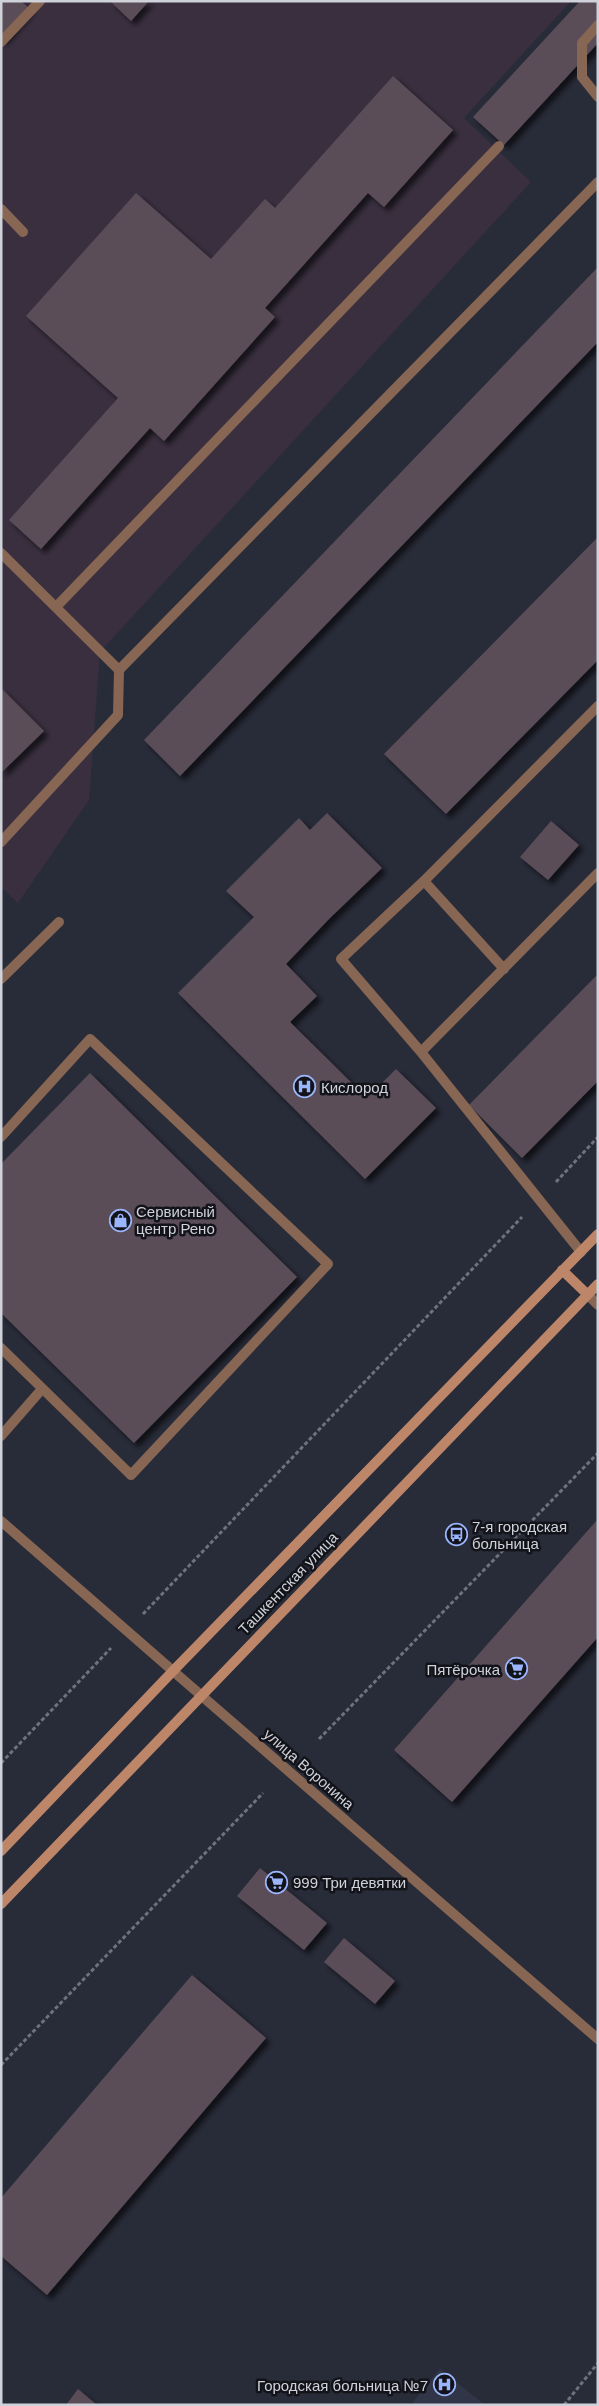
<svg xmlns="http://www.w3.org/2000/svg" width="599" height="2406" viewBox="0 0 599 2406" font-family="Arial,sans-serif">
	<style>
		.built { fill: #303547 }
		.industrial { fill: #392f3f }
		.building { fill: #5a4e59; filter: url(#shadow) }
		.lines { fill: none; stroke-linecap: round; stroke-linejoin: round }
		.path { stroke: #6f727c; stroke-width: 3; stroke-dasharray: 4 2.5; stroke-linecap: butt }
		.service { stroke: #886654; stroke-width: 10 }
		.minor { stroke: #886654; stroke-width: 10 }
		.tertiary { stroke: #886654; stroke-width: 10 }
		.secondary { stroke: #bd8669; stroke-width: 10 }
		.labels { text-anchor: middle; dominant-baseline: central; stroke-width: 5; stroke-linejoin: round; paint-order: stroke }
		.poi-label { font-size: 15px; fill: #d0d2da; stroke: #13141a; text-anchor: start }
		.street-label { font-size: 15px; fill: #d0d2da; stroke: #13141a }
	</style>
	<defs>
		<filter id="shadow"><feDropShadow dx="4.5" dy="4.5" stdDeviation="2.5" flood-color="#0009"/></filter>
	</defs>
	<rect width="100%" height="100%" fill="#282b38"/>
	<path class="built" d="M440 2369 485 2405H416L413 2402Z"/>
	<path class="industrial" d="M1 1H571L464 118 531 182 100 652 89 800 18 903 1 887Z"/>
	<path class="building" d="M1 1H21L30 9 1 43Z
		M110 1H149L131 21Z
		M580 1H598V43L504 145 473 117Z
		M393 76 453 130 384 207 368 193 265 308 275 317 164 441 150 428 41 549 9 520 118 398 26 316 136 193 211 259 265 199 275 208Z
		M598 267V342L180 776 144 740Z
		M598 537V660L446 814 384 754Z
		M1 688 44 731 1 773Z
		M327 813 382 868 329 919 286 964 317 996 290 1022 367 1098 396 1069 436 1108 365 1179 178 993 254 917 226 891 299 818 310 830Z
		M551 821 579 845 548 880 520 857Z
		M598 974V1081L522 1158 469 1105Z
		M90 1073 297 1277 134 1443 1 1313V1164Z
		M598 1519V1637L452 1802 394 1750Z
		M260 1868 327 1923 304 1950 237 1896Z
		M344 1938 395 1981 375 2004 324 1962Z
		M192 1975 266 2038 47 2295 1 2256V2198Z
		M78 2389 97 2405H66Z"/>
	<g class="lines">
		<path class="path" d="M556 1182 598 1137
			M143 1614 522 1217
			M319 1739 598 1453
			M1 1763 111 1648
			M1 2065 263 1793
			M564 2405 598 2363"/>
		<path class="service" d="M598 25 582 43V77L598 97
			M1 42 40 1
			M1 209 23 232
			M1 553 119 670
			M56 607 499 146
			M1 842 118 715 119 670 598 182
			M424 881 504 969
			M1 979 59 922
			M421 1052 598 873
			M1 1137 90 1039 328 1264 131 1475 1 1348
			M581 1252 421 1052 341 959 424 881 598 706
			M1 1436 42 1389"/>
		<path class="minor" d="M587 1294 598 1305
			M1 1521 173 1671"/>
		<path class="tertiary" d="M173 1671 598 2039"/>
		<path class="secondary" d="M562 1270 587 1294
			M1 1851 173 1671 598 1234
			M1 1904 598 1284"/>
	</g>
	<defs>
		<symbol id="hospital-ring" viewBox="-11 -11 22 22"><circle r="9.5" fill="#13141a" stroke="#9bb5fd" stroke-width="1.5"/><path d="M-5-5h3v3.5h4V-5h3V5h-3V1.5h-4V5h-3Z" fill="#9bb5fd"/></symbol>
		<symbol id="shop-ring" viewBox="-11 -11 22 22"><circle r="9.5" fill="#13141a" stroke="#9bb5fd" stroke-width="1.5"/><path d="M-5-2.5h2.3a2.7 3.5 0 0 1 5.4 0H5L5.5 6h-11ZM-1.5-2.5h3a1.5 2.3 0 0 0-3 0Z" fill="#9bb5fd"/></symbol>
		<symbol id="bus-ring" viewBox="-11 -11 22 22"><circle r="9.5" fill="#13141a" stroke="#9bb5fd" stroke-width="1.5"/><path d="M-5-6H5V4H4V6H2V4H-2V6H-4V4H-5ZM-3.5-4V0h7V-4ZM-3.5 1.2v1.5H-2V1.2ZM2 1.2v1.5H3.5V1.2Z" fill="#9bb5fd"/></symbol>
		<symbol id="supermarket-ring" viewBox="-11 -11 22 22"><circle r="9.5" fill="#13141a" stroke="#9bb5fd" stroke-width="1.5"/><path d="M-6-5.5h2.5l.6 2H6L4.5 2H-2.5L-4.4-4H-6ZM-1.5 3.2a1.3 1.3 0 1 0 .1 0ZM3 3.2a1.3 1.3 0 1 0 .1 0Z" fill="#9bb5fd"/></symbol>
	</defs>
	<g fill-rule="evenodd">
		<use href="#hospital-ring" x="292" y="1074" width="25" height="25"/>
		<use href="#shop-ring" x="108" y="1208" width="25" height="25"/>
		<use href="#bus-ring" x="444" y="1522" width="25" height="25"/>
		<use href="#supermarket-ring" x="504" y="1656" width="25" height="25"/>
		<use href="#supermarket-ring" x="264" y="1870" width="25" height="25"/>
		<use href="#hospital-ring" x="432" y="2372" width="25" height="25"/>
	</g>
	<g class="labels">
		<g class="poi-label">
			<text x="321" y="1087">Кислород</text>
			<text x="136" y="1211">Сервисный<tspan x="136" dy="17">центр Рено</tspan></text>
			<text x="472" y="1526">7-я городская<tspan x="472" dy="17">больница</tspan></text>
			<text x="500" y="1669" text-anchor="end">Пятёрочка</text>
			<text x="293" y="1882">999 Три девятки</text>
			<text x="428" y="2385" text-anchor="end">Городская больница №7</text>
		</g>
		<g class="street-label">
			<text transform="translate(288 1583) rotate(-46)">Ташкентская улица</text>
			<text transform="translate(309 1769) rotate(41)">улица Воронина</text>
		</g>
	</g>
	<rect width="599" height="2406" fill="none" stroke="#d0d2da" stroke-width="5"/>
</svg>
